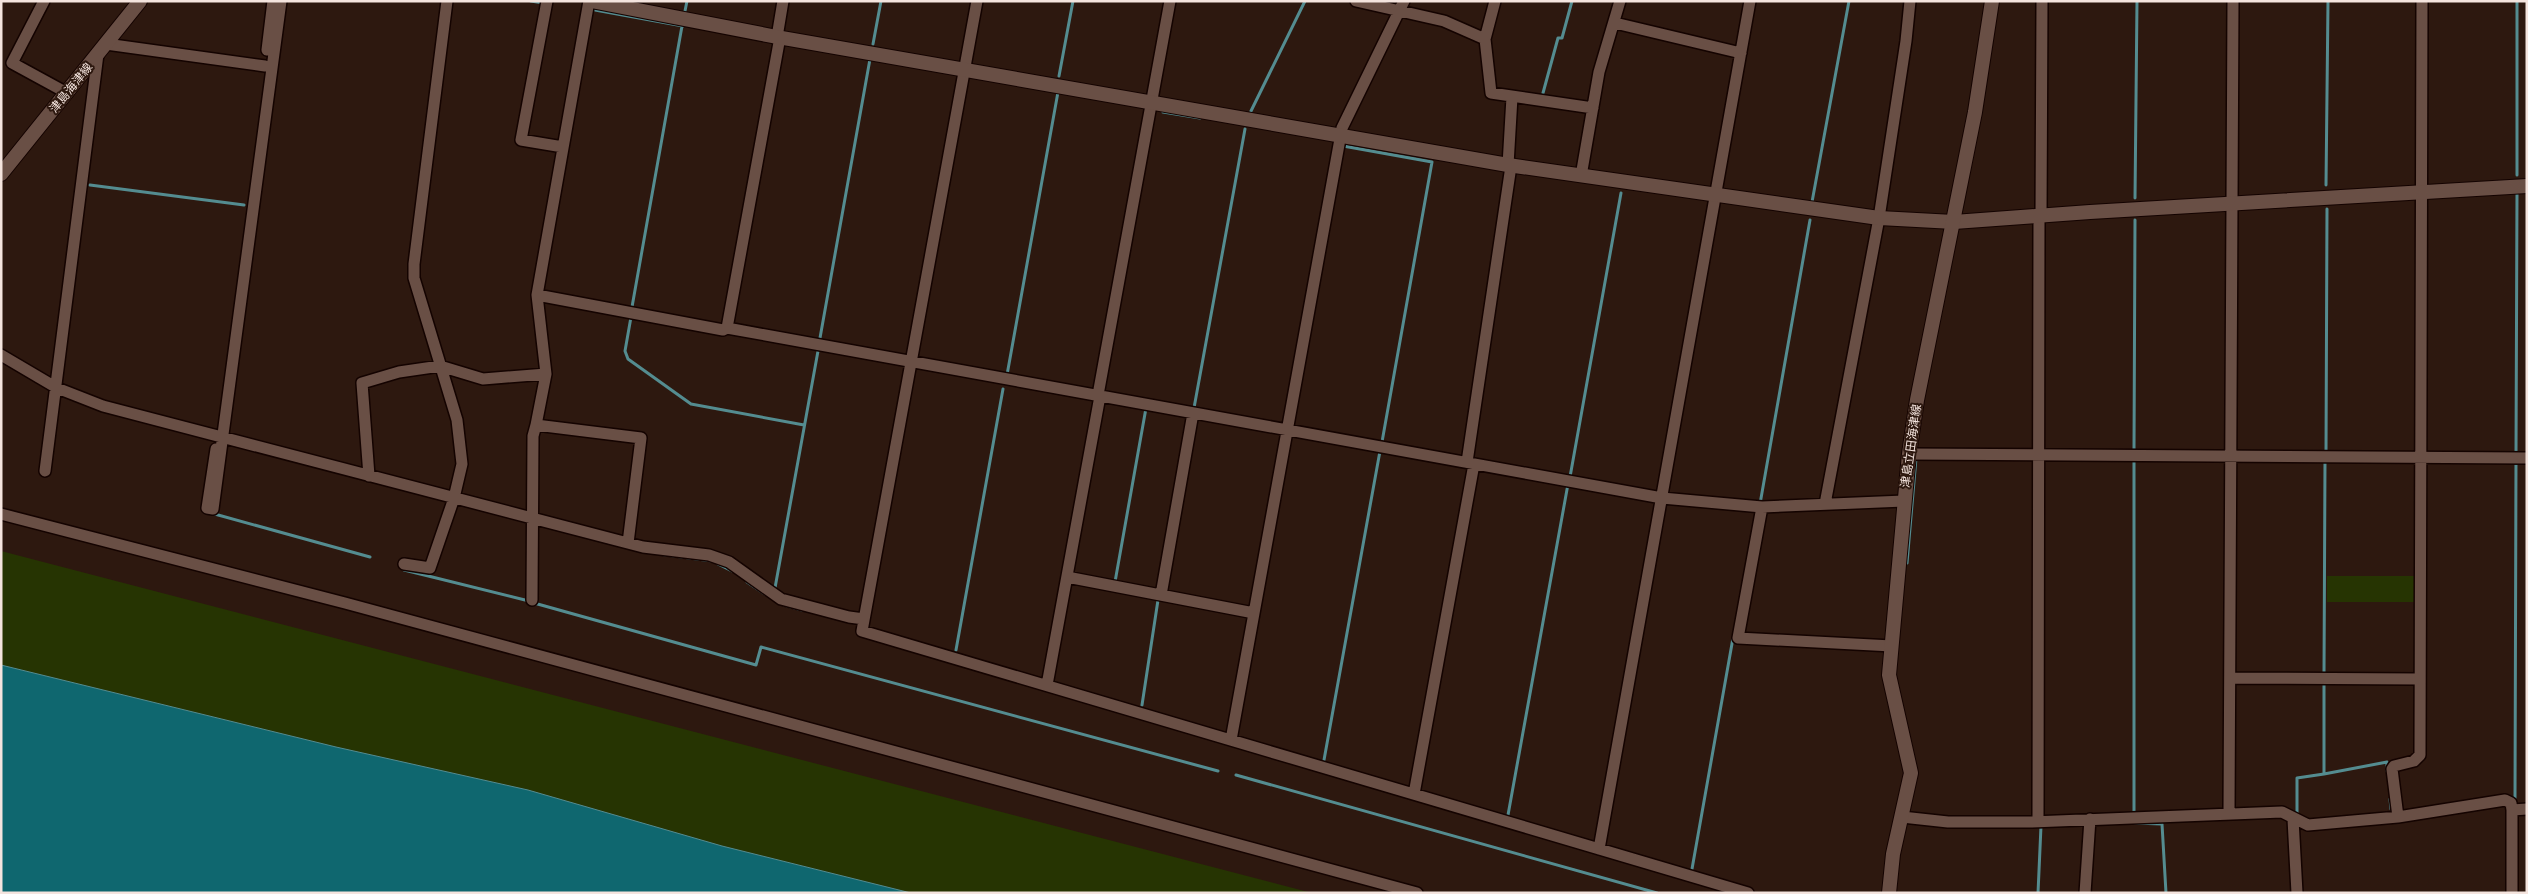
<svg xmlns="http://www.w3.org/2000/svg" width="2528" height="894" viewBox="0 0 2528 894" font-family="'Work Sans','Noto Sans JP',sans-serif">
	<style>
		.green { fill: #263402 }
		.water { fill: #0f676f; stroke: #548c90 }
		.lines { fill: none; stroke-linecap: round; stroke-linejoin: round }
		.stream { stroke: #548c90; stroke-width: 3 }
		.minor-casing { stroke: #140300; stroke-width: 14 }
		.tertiary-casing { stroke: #140300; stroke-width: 16 }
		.secondary-casing { stroke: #140300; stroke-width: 16 }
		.minor { stroke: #694f45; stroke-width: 11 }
		.tertiary { stroke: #694f45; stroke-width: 14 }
		.secondary { stroke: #694f45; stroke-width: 14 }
		.labels { text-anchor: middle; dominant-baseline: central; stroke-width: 4; stroke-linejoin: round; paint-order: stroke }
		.street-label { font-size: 12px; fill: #f4e4de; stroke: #2d180f }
	</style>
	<rect width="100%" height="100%" fill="#2d180f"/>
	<path class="green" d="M1 551 1312 893H911L722 846 528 790 336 747 1 665Z
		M2327 576H2418V602H2327Z"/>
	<path class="water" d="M1 665 336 747 528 790 722 846 911 893H1Z"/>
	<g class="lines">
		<path class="stream" d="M531 1 543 3
			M595 10 683 26
			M685 11 687 1
			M873 44 881 1
			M1059 76 1073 1
			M1543 93 1558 38H1562L1572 1
			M1251 111 1305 1
			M1163 112 1200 118
			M1343 146 1432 162 1382 442
			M2517 175V1
			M90 185 244 205
			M2326 185 2328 1
			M2135 198 2137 1
			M1812 202 1849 1
			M632 307 682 26
			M631 317 625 351 628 359 691 404 804 425
			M820 338 870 59
			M1007 375 1058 92
			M1194 408 1245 129
			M2134 450 2135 220
			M2326 452 2327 209
			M2516 453 2517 194
			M2134 459V813
			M1570 477 1621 193
			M1760 504 1810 220
			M211 513 370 557
			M659 554 712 561
			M1907 563 1916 458H1918
			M718 564 732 571
			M404 570 529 601
			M747 582 765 594
			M1115 582 1146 408
			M775 588 818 351
			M534 603 756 665 761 647 1218 771
			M784 605 802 610
			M956 650 1003 389
			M2324 675 2325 460
			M1142 705 1158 600
			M1324 760 1380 451
			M2324 774 2387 762V771
			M1236 775 1657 893
			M2515 798 2516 461
			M2390 799 2391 809
			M2297 813V778L2324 774V682
			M1508 815 1568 484
			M2134 823 2162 824 2166 893
			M1692 869 1733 638
			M2038 893 2041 826"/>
		<defs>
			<path id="minor" d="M44 1 12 63 67 93
				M547 1 521 140 563 147
				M589 1 537 295 546 374 536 425 641 438 628 543
				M977 1 862 631 1748 893
				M1356 1 1444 21 1485 39 1491 93 1593 108
				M1615 23 1741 53
				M777 37 783 1
				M780 37 727 328 1662 498 1762 507 1904 501
				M1485 39 1495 1
				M106 44 265 66
				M267 50 273 1
				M1508 165 1512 97
				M1581 176 1599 72 1620 1
				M2041 217 2042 1
				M537 295 723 330 727 328
				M1 355 57 388 103 406 643 547 709 555 729 562 781 599 849 617 864 619
				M1098 395 1170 1
				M221 449H216L207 508 213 509 281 1
				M1909 454 2527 458
				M1467 462 1511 166
				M45 471 98 54
				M369 476 362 383 399 372 440 366 483 379 546 374
				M1825 504 1879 218 1906 41 1910 1
				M1762 507 1738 638 1892 646
				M1 514 345 603 1417 893
				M404 564 430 568 454 498 462 464 457 420 414 278V264L447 1
				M1067 577 1254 613
				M1161 595 1193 413
				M532 600 533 436 536 425
				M2230 678 2420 679
				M1047 685 1100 396
				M1231 740 1342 128 1404 1
				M1414 794 1474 464
				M2512 810 2527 809
				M2229 814 2233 1
				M1902 817 1948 822H2031L2282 812 2308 825 2398 817 2505 800 2511 803 2512 810V893
				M2398 817 2392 769 2394 766 2414 761 2420 755 2422 1
				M2293 819 2297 893
				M2038 821 2039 217
				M1599 849 1750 1
				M2085 893 2090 819"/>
			<path id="tertiary" d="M591 1 777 37 1508 165 1879 218 1954 222 2090 212 2527 186"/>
			<path id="secondary" d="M1 174 140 1
				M1889 893 1893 854 1911 773 1889 675 1909 454 1917 400 1975 112 1992 1"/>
		</defs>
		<use href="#minor" class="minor-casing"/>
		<use href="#tertiary" class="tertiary-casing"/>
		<use href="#secondary" class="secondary-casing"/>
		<use href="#minor" class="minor"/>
		<use href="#tertiary" class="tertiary"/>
		<use href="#secondary" class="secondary"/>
	</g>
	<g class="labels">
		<g class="street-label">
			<text transform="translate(71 88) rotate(-51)">津島海津線</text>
			<text transform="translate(1911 446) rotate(-82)">津島立田海津線</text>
		</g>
	</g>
	<rect width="2528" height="894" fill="none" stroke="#f4e4de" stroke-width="5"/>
</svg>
